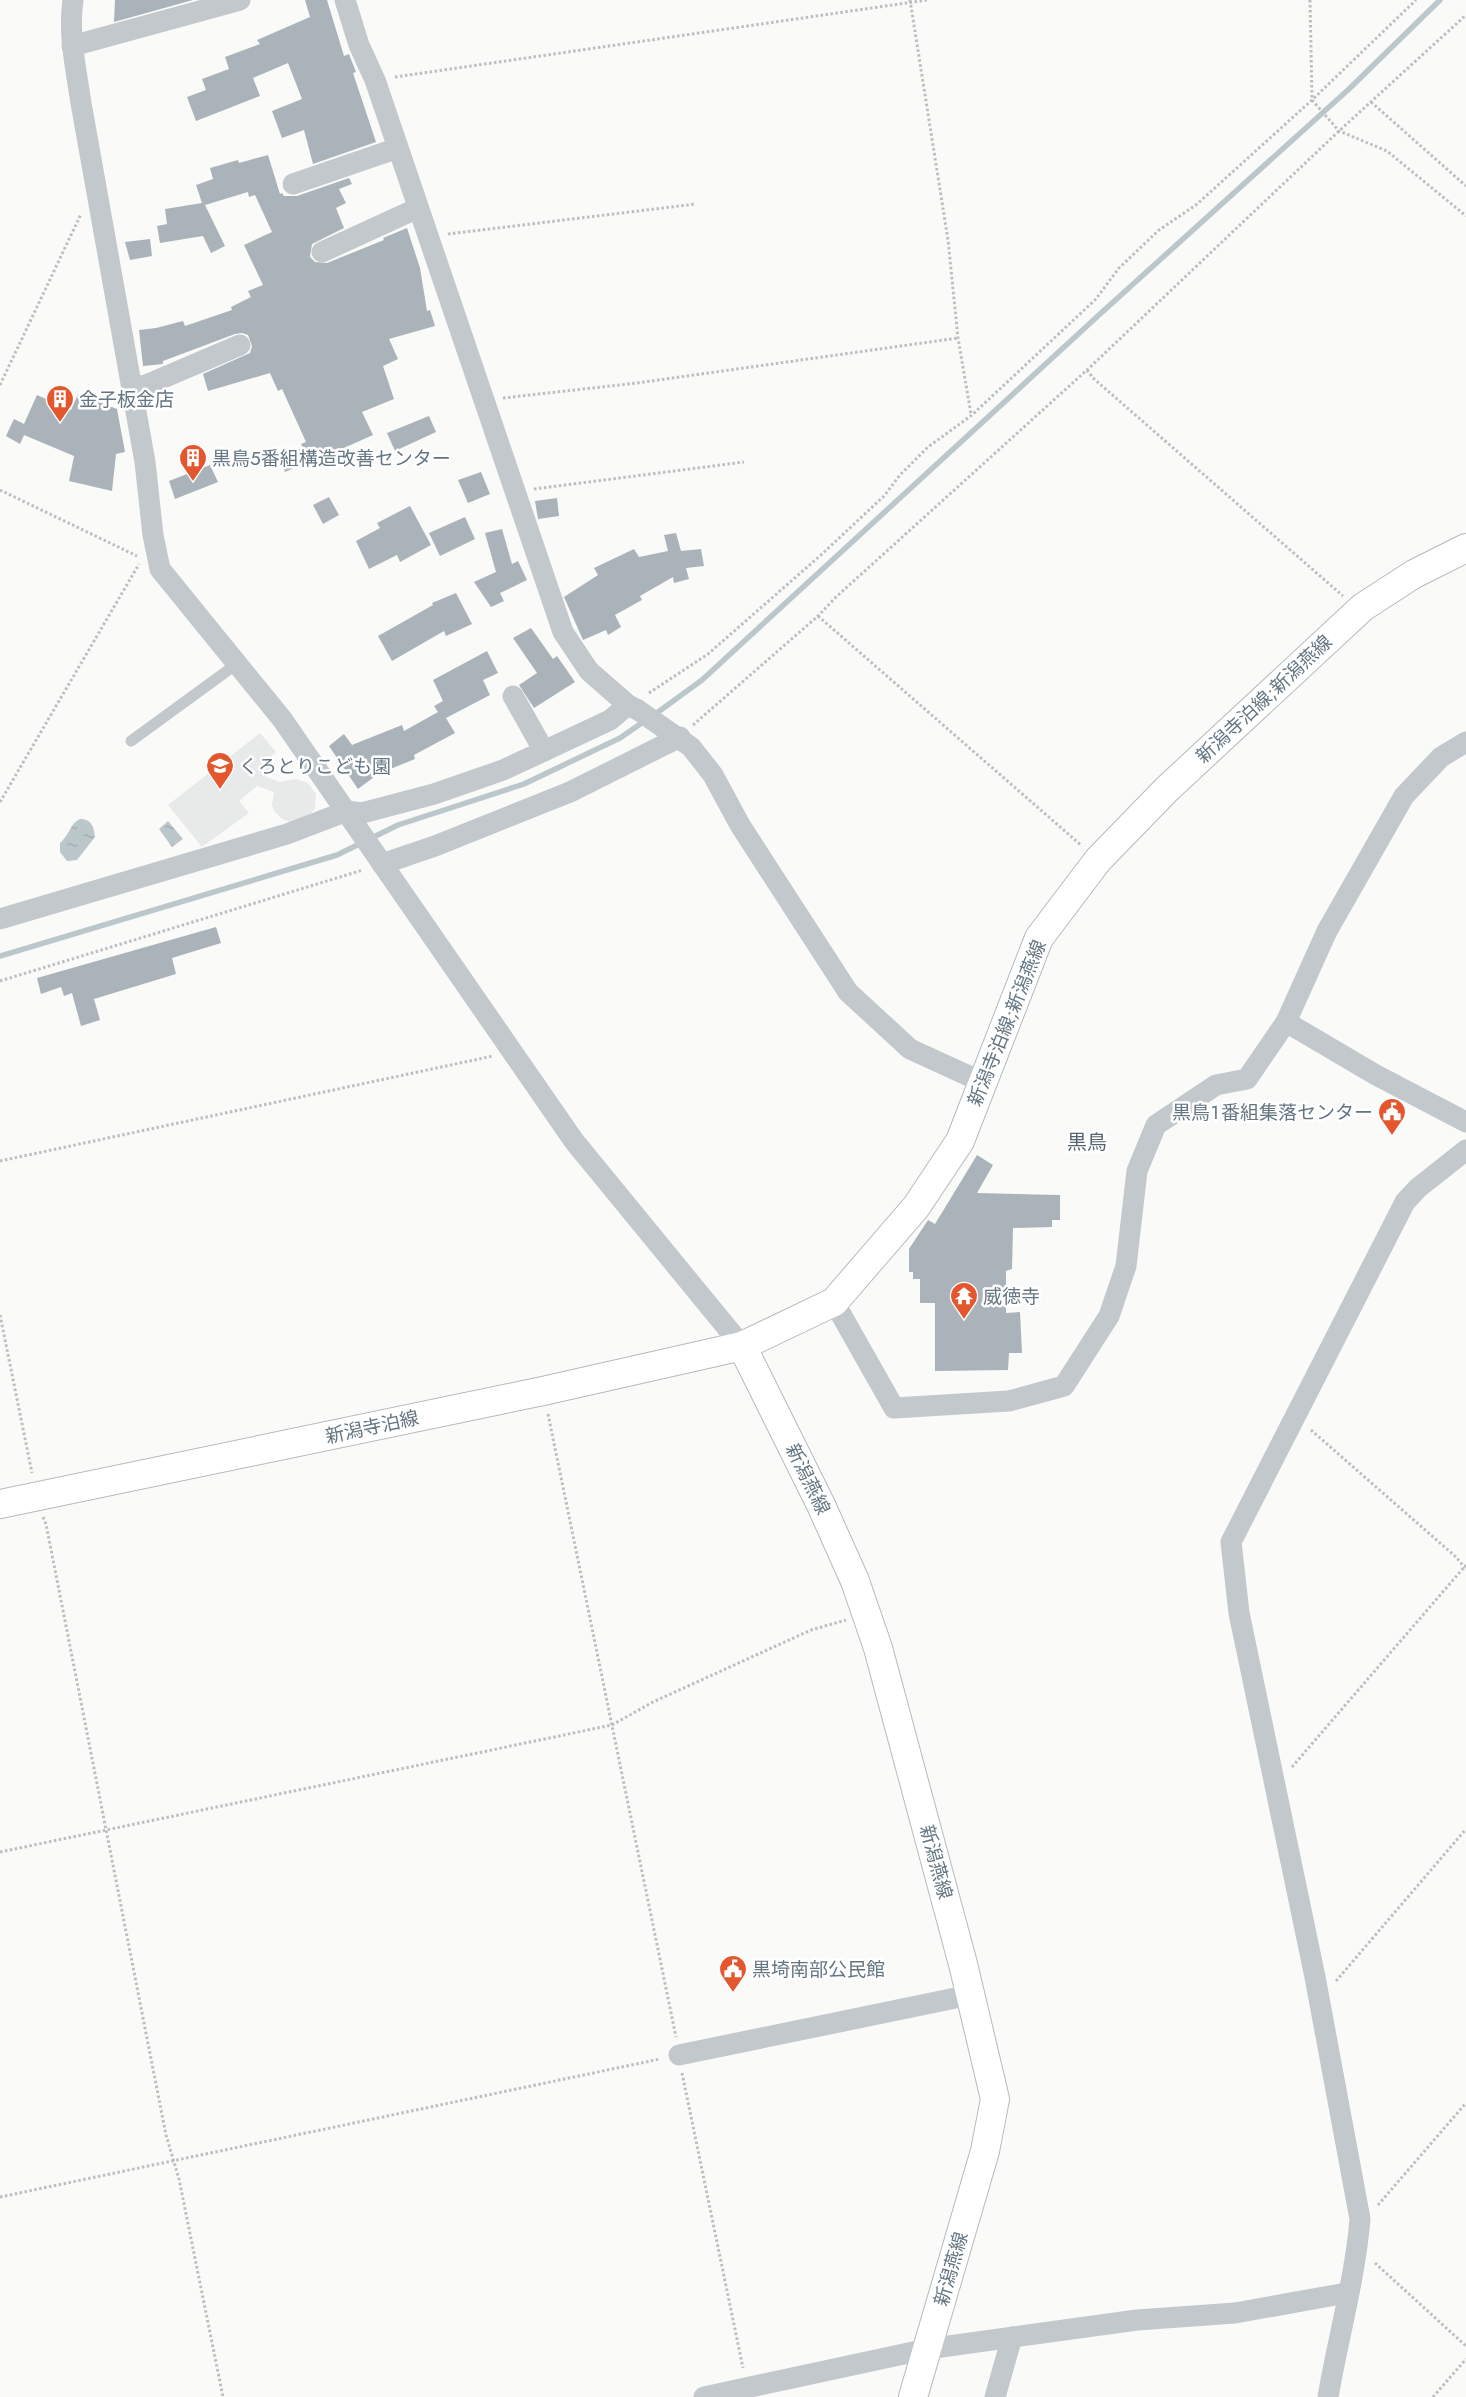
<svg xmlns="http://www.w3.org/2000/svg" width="1466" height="2397" font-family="Jost,'Noto Sans JP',sans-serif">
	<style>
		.built { fill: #e8e9e9 }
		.water { fill: url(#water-ripples) }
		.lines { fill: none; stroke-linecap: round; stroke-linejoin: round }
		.stream { stroke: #bbc7cb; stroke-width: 5.5 }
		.building { fill: #aab3b9 }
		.primary-casing { stroke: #b5babe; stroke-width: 30 }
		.path { stroke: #bbbfc2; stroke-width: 3; stroke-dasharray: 2.5 2.5; stroke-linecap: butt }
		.lane { stroke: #c3c8cc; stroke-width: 11 }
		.street { stroke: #c3c8cc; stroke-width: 21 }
		.primary { stroke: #fff; stroke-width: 28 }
		.labels { text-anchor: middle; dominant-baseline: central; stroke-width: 5; stroke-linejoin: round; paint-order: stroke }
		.poi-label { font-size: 19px; fill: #657683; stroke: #fff; text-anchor: start }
		.street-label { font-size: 19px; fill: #657683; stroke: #fff }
		.neighbourhood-label { font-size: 20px; fill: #57646e; stroke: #fff }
	</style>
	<defs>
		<pattern id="water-ripples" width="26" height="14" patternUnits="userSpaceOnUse" patternTransform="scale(1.25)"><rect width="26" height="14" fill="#bbc7cb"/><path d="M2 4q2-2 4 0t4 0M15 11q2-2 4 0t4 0" fill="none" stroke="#9ca6aa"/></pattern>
	</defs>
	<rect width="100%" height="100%" fill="#fafaf8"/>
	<polygon class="built" points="260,733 276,752 267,760 276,769 266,777 280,782 296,779 308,783 316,794 315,808 310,815 294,822 289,822 281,818 274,811 272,804 274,792 257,786 239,801 249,813 202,847 168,805"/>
	<g class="water">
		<path d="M 80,819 C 92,819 94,828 95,837 L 77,860 L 67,861 L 60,852 L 60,843 C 69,836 70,823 80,819 Z"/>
		<polygon points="168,821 183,839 172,847 159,829"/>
	</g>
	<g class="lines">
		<g class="stream">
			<polyline points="654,715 702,680 1100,314 1349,89 1440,0"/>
			<polyline points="0,956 337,855 398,825 524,784 620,738 646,720"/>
		</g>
	</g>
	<g class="building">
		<polygon points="115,0 193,0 114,22"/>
		<polygon points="305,0 327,0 344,56 349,54 356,72 353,73 376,142 313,164 304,130 282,138 272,111 302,99 288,63 253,78 260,96 196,121 187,97 206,90 202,79 229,69 225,57 260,44 257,40 310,17"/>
		<polygon points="268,155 280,194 282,193 284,196 297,196 349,178 352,184 339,189 346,203 336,208 344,228 312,244 310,257 315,262 327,263 384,240 383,238 407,228 420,268 427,311 430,310 435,326 389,339 398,359 383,366 394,399 362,412 373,435 310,463 309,461 285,472 278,457 303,448 301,444 306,442 282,389 278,391 270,373 208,391 203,374 250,353 252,346 248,335 242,333 235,334 163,361 163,364 143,366 139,330 156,328 183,321 185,326 232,310 231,307 251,297 248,291 263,285 244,245 272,232 255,195 249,197 248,192 205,205 225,246 211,253 203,236 160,243 157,226 167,224 165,209 202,203 196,185 213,179 210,168 238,160 239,163"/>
		<polygon points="150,239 152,256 130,260 125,242"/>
		<polygon points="78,394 117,409 125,452 116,454 112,491 69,481 74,456 24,435 20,444 6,436 14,419 24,424 37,395 71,410"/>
		<polygon points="429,416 436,432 395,451 387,433"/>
		<polygon points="210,465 218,482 175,499 169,481"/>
		<polygon points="481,472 490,494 468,503 458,480"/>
		<polygon points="329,497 339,515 323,524 313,505"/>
		<polygon points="557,498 559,516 538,519 535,501"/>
		<polygon points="410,506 431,545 400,562 397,555 369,569 356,541 380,528 377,523"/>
		<polygon points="465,517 475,539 440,556 429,533"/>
		<polygon points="502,529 512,564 518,561 527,580 500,593 504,601 491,607 474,582 496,572 485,533"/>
		<polygon points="676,533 681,551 701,549 704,566 686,568 689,579 674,583 673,577 640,596 642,600 615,615 621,627 608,635 606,630 583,640 564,597 598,575 594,568 634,549 639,557 668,551 664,535"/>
		<polygon points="456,593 472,624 446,636 444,631 392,661 378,636 433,605 432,603"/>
		<polygon points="531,628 553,659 557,656 575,682 534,708 519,685 537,673 513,638"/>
		<polygon points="487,651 498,673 483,680 490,695 446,718 455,733 414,755 415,759 378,774 358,789 329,746 344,734 352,745 402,725 404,731 438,712 434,706 443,701 433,680"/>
		<polygon points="216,927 221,943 172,958 176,974 94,999 100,1020 81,1026 72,993 64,996 61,987 41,994 37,978"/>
		<polygon points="977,1155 993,1165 977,1193 1060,1195 1060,1220 1052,1220 1052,1227 1013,1228 1012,1269 1006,1271 1006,1313 1020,1312 1022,1353 1009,1353 1008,1370 935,1371 935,1303 920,1303 920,1279 913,1279 913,1272 909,1272 909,1249 928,1220 935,1224"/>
	</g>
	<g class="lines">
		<defs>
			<g id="primary">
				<polyline points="742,1346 821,1505 855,1581 878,1648 963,1964 995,2099 985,2151 913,2397"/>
				<polyline points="0,1504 543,1391 742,1346 834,1302 916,1207 960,1141 1039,938 1098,860 1167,789 1363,607 1414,574 1466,548"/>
			</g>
		</defs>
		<use href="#primary" class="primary-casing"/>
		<g class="path">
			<polyline points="910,0 948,240 958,338 971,414"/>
			<polyline points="1310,0 1312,100 1339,131 1387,151 1466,216"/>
			<polyline points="395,77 927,0"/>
			<polyline points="1371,102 1466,186"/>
			<polyline points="448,234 696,204"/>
			<polyline points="1087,370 1093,378 1343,596"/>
			<polyline points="0,385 81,214"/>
			<polyline points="503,398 637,383 958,338"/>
			<polyline points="534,489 744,462"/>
			<polyline points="0,490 137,556"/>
			<polyline points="818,616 1082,846"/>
			<polyline points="649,693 708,654 821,555 884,496 900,475 928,447 972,415 1096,299 1119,268 1159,230 1196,205 1312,100 1416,0"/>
			<polyline points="693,725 818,616 836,597 1087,370 1339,131 1466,15"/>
			<polyline points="0,802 139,564"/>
			<polyline points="0,981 363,870"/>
			<polyline points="0,1161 493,1056"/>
			<polyline points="0,1315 32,1473"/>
			<polyline points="548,1414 676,2037"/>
			<polyline points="1311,1430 1456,1557 1465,1568"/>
			<polyline points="43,1517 46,1524 166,2135 179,2179 223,2397"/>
			<polyline points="1292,1767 1466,1565"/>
			<polyline points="0,1852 612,1725 653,1702 811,1630 846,1620"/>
			<polyline points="1336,1981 1466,1829"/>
			<polyline points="682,2073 743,2368"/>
			<polyline points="0,2197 660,2059"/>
			<polyline points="1378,2205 1466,2103"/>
			<polyline points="1375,2263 1466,2346"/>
			<polyline points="1433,2397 1466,2359"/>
		</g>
		<polyline class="lane" points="131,741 238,663"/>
		<g class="street">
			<path d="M 73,0 C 68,34 76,69 81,103 L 145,462 L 153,535 L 160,569 L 282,719 L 574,1141 L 742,1346"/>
			<polyline points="345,0 359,45 375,80 563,632 589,671 628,705 638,710 691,747 713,775 740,825 848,992 910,1049 982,1082"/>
			<polyline points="72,46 240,0"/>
			<polyline points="293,184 398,148"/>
			<polyline points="322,252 418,208"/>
			<polyline points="132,385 144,386 240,345"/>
			<polyline points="513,696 544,751 610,720 628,705"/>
			<polyline points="382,864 435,846 570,792 680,737"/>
			<polyline points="0,919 287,834 347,811 362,813 434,794 503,770 544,751"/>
			<polyline points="1286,1022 1376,1075 1466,1122"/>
			<polyline points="834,1302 894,1408 1009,1401 1064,1386 1109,1316 1126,1266 1137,1171 1156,1125 1216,1085 1247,1079 1286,1022 1327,931 1404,796 1441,757 1466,742"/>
			<polyline points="679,2055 970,1995"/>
			<polyline points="704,2397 927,2349 1137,2320 1235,2313 1341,2294 1349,2291"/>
			<polyline points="995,2397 1012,2337"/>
			<path d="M 1328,2397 C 1338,2338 1355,2279 1360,2219 L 1315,1977 L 1239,1613 L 1231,1542 L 1405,1202 L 1418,1188 L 1466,1150"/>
		</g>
		<use href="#primary" class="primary"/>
	</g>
	<defs>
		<symbol id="building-pin" viewBox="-11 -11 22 30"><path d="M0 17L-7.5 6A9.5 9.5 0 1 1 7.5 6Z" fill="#e4572e" stroke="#fff"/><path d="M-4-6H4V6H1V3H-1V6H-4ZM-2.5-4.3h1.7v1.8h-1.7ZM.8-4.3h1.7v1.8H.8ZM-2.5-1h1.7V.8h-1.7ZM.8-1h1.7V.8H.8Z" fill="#fff"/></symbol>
		<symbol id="school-pin" viewBox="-11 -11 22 30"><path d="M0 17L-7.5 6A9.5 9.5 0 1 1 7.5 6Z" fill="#e4572e" stroke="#fff"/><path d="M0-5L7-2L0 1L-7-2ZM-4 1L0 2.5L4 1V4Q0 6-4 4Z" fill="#fff"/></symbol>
		<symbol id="civic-pin" viewBox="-11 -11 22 30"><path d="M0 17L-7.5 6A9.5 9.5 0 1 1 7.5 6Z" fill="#e4572e" stroke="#fff"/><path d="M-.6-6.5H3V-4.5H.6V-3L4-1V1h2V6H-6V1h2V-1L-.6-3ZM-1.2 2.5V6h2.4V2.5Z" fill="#fff"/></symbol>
		<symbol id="temple-pin" viewBox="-11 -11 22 30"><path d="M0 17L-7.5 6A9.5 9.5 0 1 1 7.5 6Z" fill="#e4572e" stroke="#fff"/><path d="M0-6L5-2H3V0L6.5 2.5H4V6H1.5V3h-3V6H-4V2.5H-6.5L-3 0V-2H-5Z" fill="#fff"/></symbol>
	</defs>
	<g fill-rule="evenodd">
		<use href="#building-pin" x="44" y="383" width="32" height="43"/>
		<use href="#building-pin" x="177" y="442" width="32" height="43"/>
		<use href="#school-pin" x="204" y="750" width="32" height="43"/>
		<use href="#civic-pin" x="1376" y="1096" width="32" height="43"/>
		<use href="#temple-pin" x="948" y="1280" width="32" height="43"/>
		<use href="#civic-pin" x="717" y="1953" width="32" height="43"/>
	</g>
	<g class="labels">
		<g class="poi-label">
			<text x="79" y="399">金子板金店</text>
			<text x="212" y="458">黒鳥5番組構造改善センター</text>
			<text x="239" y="766">くろとりこども園</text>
			<text x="1373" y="1112" text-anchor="end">黒鳥１番組集落センター</text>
			<text x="983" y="1296">威徳寺</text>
			<text x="752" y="1969">黒埼南部公民館</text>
		</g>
		<g class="street-label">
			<text transform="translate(1264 699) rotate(-43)">新潟寺泊線;新潟燕線</text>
			<text transform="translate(1007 1023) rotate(-68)">新潟寺泊線;新潟燕線</text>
			<text transform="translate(372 1427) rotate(-12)">新潟寺泊線</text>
			<text transform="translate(808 1479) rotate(64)">新潟燕線</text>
			<text transform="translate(936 1862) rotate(75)">新潟燕線</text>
			<text transform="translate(951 2269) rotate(-74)">新潟燕線</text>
		</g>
		<g class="neighbourhood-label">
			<text x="1087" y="1142">黒鳥</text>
		</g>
	</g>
</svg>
